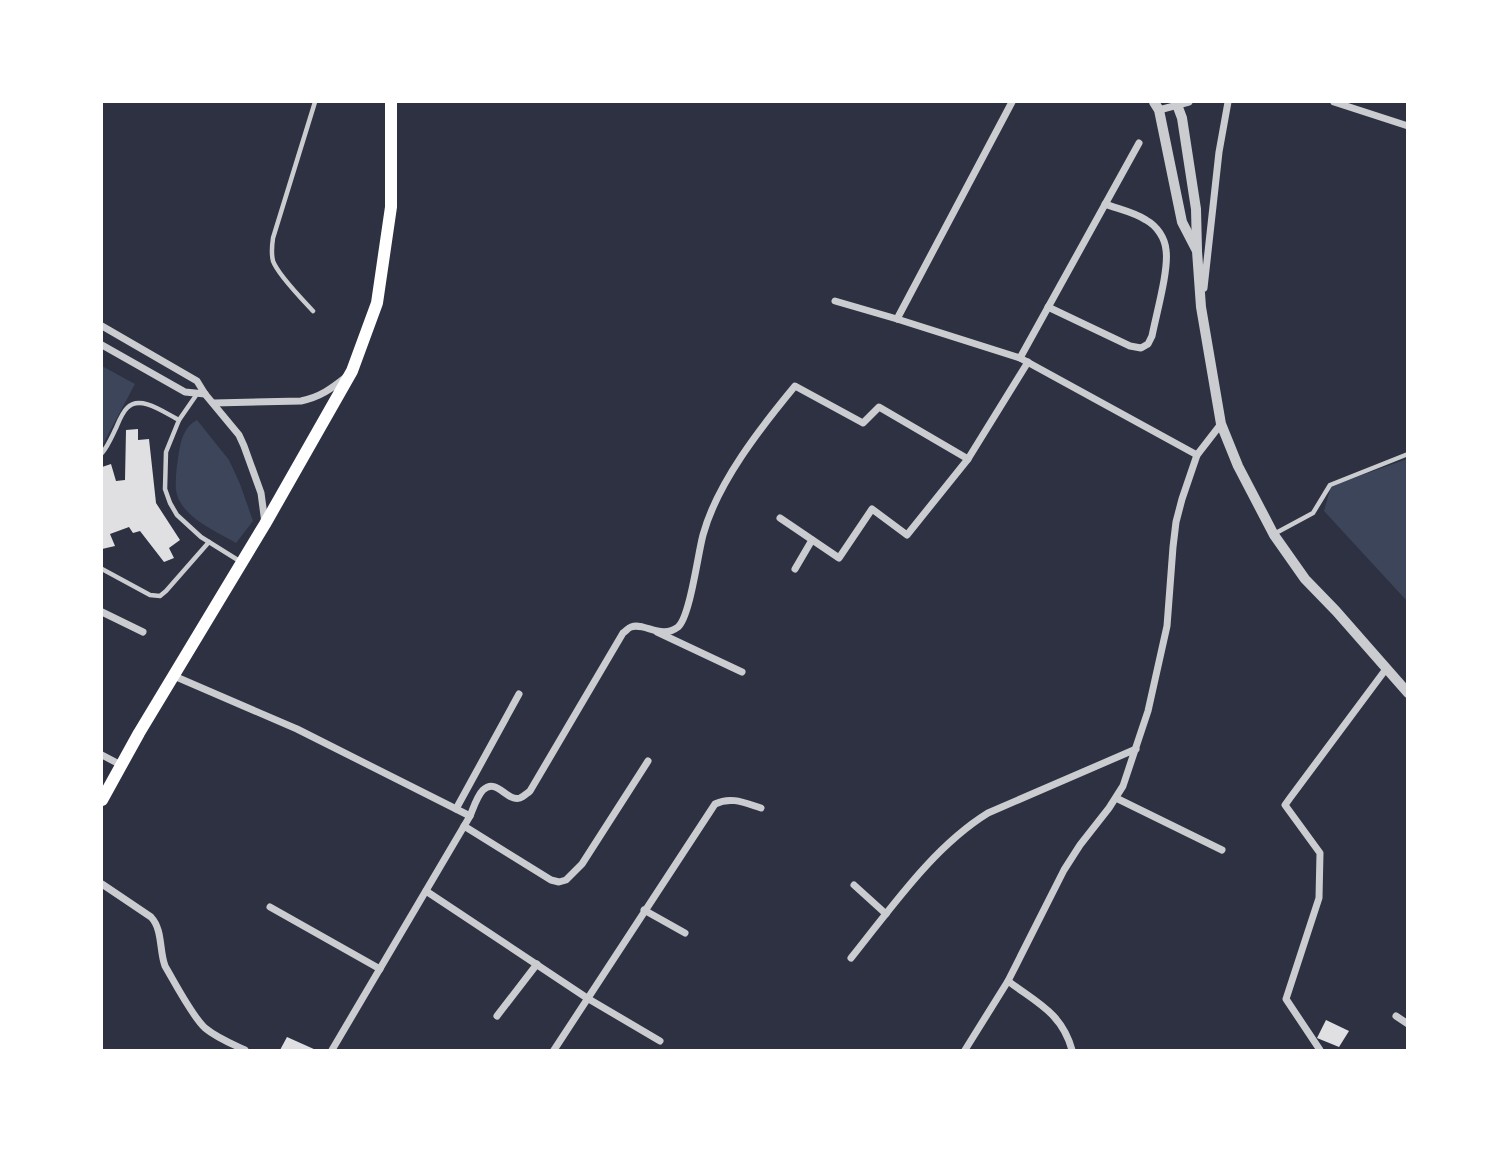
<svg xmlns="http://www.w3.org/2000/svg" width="1509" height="1152" font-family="'Open Sans',sans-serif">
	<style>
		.green { fill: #3c4559 }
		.building { fill: #e0e0e3 }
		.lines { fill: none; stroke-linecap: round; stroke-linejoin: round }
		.service { stroke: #caccd0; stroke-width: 4.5 }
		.minor { stroke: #caccd0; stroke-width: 7 }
		.tertiary { stroke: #caccd0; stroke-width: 10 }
		.primary { stroke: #fff; stroke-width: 12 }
	</style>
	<rect width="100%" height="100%" fill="#2d3142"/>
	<g class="green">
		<polygon points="102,366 135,384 102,446"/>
		<path d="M 197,420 L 229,460 L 240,484 L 253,521 L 236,543 C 216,531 180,517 176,490 C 175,478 177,464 179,452 C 181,439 185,426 197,420 Z"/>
		<polygon points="1407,459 1407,601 1324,511 1331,486"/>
	</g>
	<g class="building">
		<polygon points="138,429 138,440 149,439 156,503 180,540 169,548 174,558 164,562 140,531 133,533 129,527 110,534 115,546 102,549 102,467 111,464 116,481 125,480 126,430"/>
		<polygon points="1326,1020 1349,1031 1339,1047 1317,1038"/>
		<polygon points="287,1037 316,1050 280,1050"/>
	</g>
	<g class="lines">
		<g class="service">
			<path d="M 313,311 C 302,299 278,275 273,261 C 271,253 272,245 273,238 L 315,102"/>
			<polyline points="179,420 197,394"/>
			<path d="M 102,453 C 108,446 112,436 116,428 C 119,421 122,413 127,408 C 140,394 165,413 179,420 L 166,452 L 165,489 L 170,503 L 177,515 L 201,537 L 241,562"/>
			<polyline points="1274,534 1313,513 1330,485 1408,454"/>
			<polyline points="102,569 150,595 160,596 166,591 209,542"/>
		</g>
		<g class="minor">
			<polyline points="1334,102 1408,126"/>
			<polyline points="1159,110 1189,102"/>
			<polyline points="1204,288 1219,152 1228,102"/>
			<polyline points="835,301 897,319 1020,358 1197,455"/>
			<path d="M 1048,307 L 1130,346 L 1141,348 L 1148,344 L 1152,336 C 1156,315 1169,270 1166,250 C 1165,238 1157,226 1146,220 C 1134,212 1118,209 1105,204"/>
			<polyline points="897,319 1012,102"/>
			<polyline points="102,326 197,381 205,394 239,435 244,446 261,493 265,523"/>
			<polyline points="102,345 185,392 205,394"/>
			<polyline points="1020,358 1139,143"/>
			<path d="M 214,403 L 301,401 C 320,397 331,389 346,377"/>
			<polyline points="780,518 839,558 872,509 907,535 968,459 1028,362"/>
			<polyline points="795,569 812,540"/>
			<polyline points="102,612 143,632"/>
			<polyline points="657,632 742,672"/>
			<polyline points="174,676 297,729 470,816"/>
			<polyline points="102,755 121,765"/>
			<polyline points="1116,798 1222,850"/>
			<polyline points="456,809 519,694"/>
			<polyline points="464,826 551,880 559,882 566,880 582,864 648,761"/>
			<path d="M 102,884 L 151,917 C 163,930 159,950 165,966 C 175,983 192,1016 205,1028 C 217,1038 232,1044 245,1050"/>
			<polyline points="854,885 886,914"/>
			<polyline points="426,891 587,998 660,1041"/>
			<polyline points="270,907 380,969"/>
			<polyline points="644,910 685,933"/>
			<path d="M 851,958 C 892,907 933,847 988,813 L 1136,749"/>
			<path d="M 1008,981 C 1037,1003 1062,1013 1072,1050"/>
			<polyline points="497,1016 537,964"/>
			<polyline points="1396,1016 1408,1024"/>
			<path d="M 332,1050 L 470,816 C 473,809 477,796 483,790 C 497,777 506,802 520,798 C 521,798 529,792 530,791 L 623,633 C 626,631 628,628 631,627 C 645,622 661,640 678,627 C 690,617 698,553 703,535 C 717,483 761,427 795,386 L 863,423 L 879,407 L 968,459"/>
			<path d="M 554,1050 L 715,804 C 731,796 745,803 761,808"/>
			<polyline points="965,1050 1008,981 1064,870 1080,845 1109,808 1123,786 1148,711 1167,626 1173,547 1176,522 1182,499 1197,455 1221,424"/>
			<polyline points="1320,1050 1286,999 1319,898 1320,853 1285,805 1290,798 1386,669"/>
		</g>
		<g class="tertiary">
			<polyline points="1154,102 1159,110 1182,222 1197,251 1201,307 1221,424 1238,466 1274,535 1305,579 1336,611 1408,693"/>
			<polyline points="1176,102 1182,118 1196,209 1197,250"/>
		</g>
		<polyline class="primary" points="102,800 139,733 265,524 352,371 377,303 391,207 391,102"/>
	</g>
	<rect width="1509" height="1152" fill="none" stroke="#ffffff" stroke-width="206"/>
</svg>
